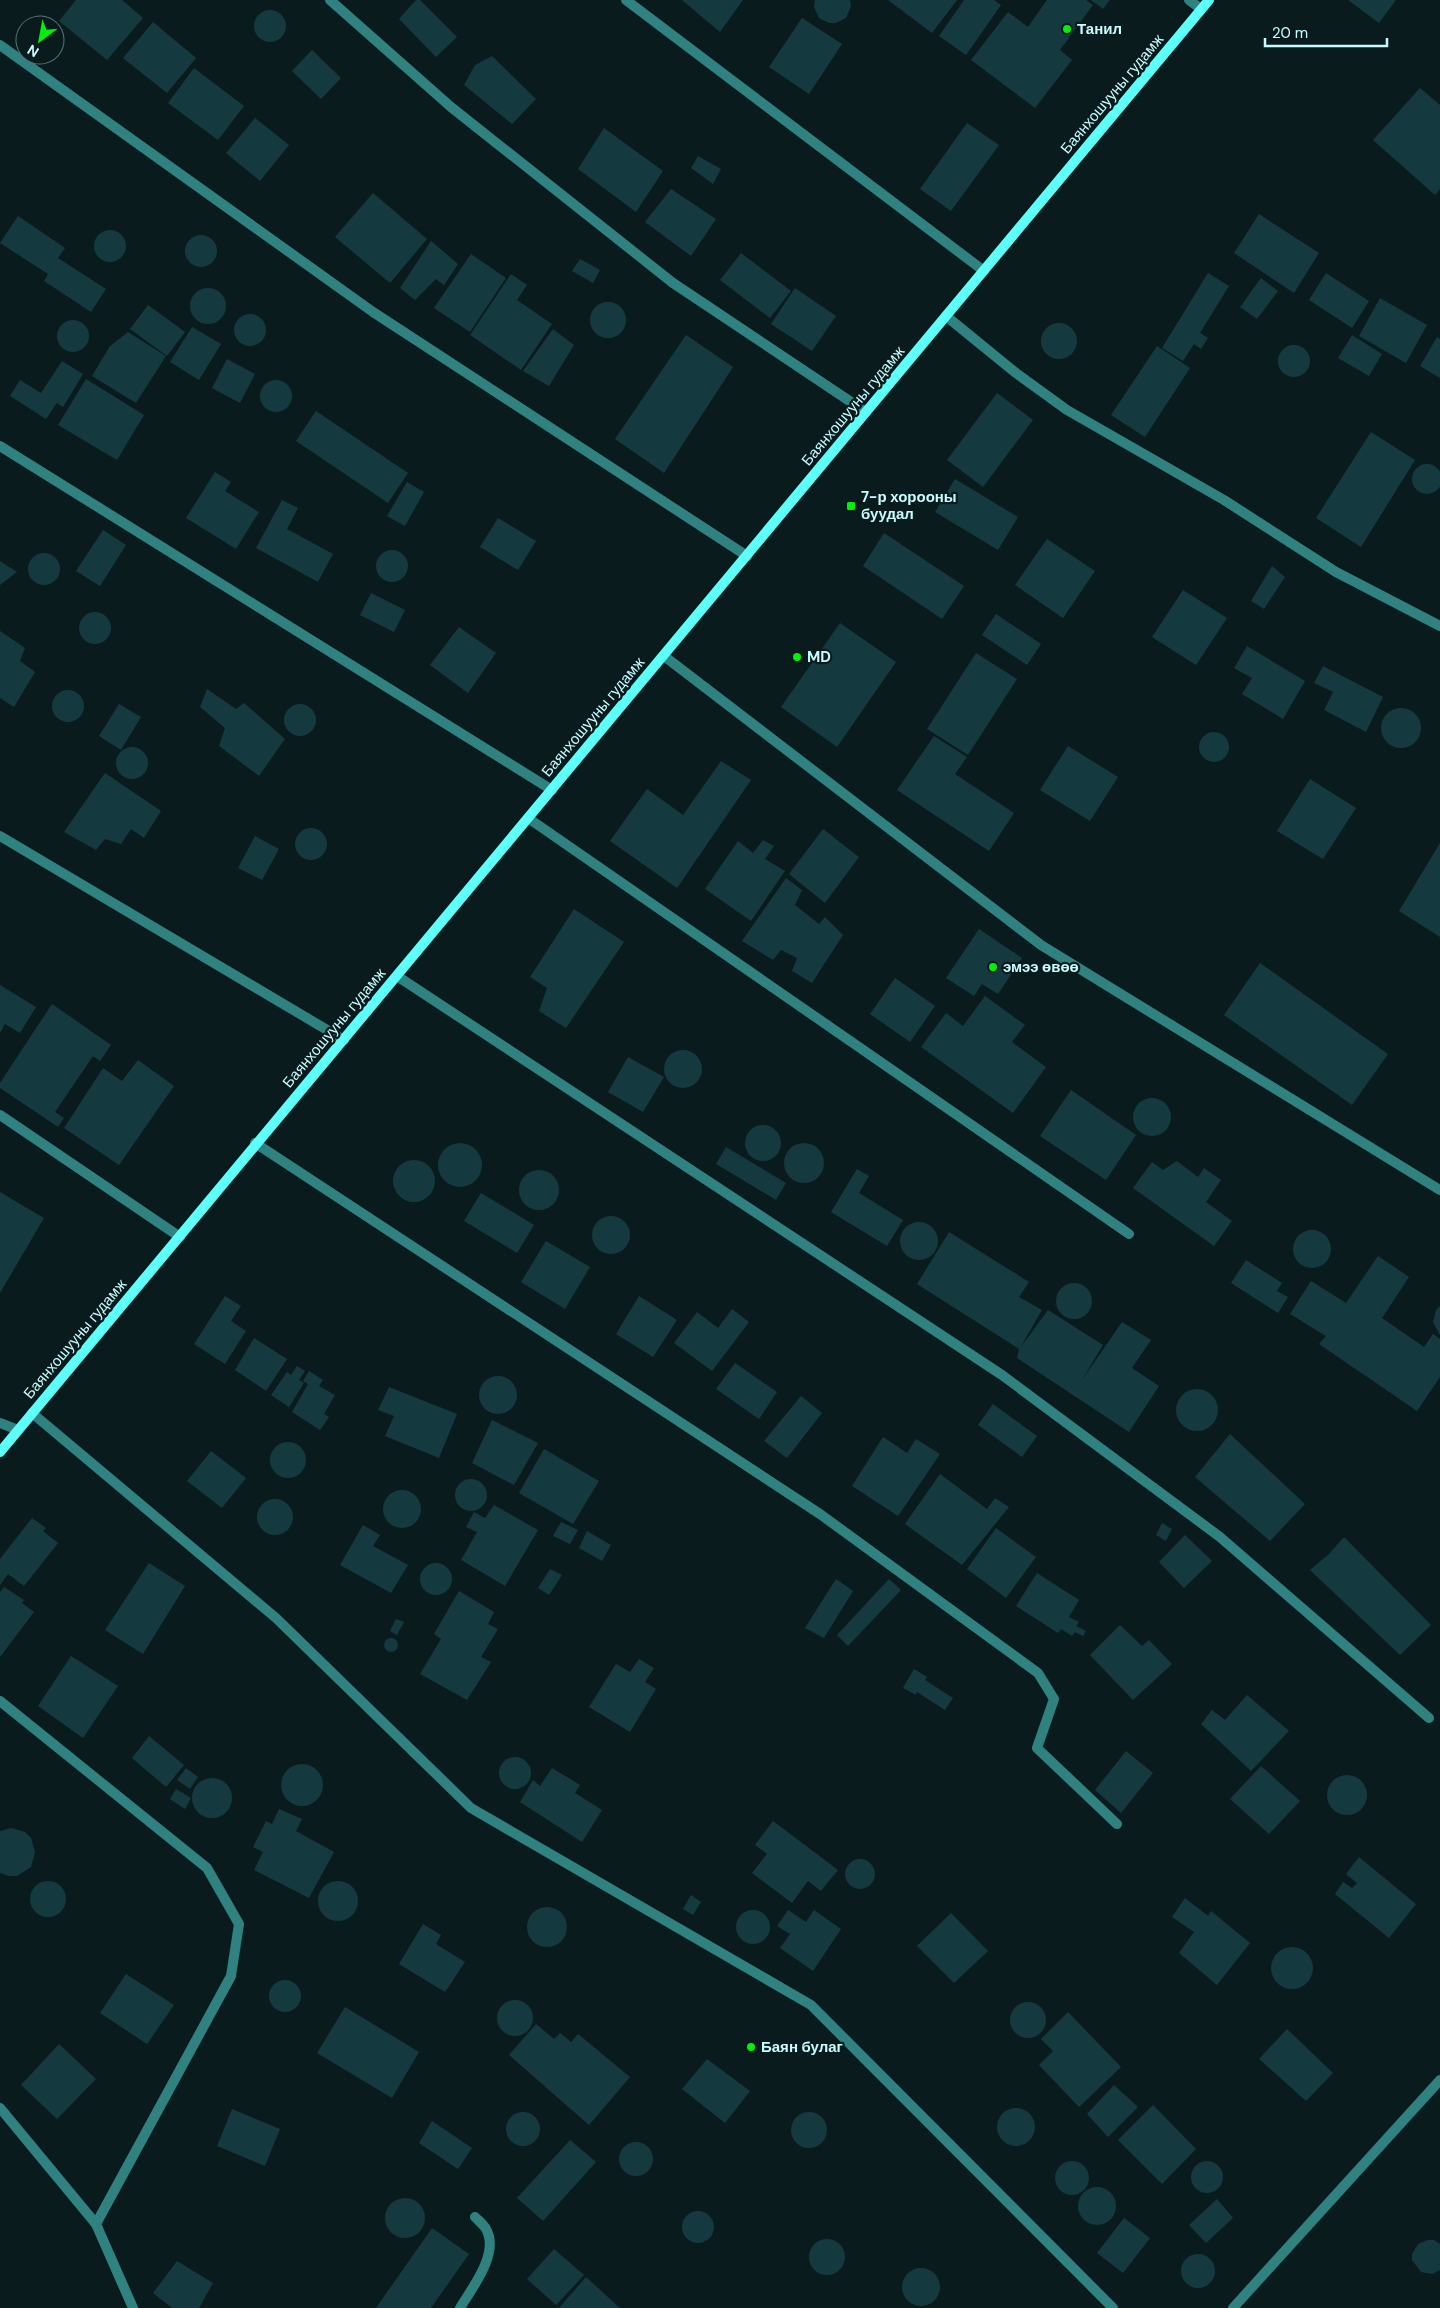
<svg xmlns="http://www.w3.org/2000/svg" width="1440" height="2308" font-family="'DM Sans',sans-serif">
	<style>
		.building { fill: #143a40 }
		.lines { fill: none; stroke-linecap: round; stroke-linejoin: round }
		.street { stroke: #308280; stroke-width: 10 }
		.secondary { stroke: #5dfff9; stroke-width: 10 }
		.poi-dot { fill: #00f109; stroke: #0a1b1e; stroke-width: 2 }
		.labels { text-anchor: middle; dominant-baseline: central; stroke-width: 4.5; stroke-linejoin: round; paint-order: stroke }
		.poi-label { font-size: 15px; font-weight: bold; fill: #c6fcff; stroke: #0a1b1e; text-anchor: start }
		.street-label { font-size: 15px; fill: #c6fcff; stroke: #0a1b1e }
	</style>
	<rect width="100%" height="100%" fill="#0a1b1e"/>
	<g class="building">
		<polygon points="76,0 122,0 143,18 107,60 59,21"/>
		<polygon points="416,0 420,0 457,37 436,57 399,19"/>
		<polygon points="682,0 743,0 720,32"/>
		<polygon points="815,0 850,0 851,6 846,18 836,23 829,23 819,18 814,7"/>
		<polygon points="888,0 957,0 932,33"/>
		<polygon points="964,0 994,0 1001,5 966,55 939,36"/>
		<polygon points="1047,0 1086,0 1093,5 1060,50 1072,60 1035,108 971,60 1008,12 1028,27"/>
		<polygon points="1091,0 1110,0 1103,9"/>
		<polygon points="1348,0 1396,0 1379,23"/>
		<circle cx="270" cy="26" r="16"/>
		<polygon points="802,18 842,44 809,94 769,67"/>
		<polygon points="153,22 196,58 167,93 123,58"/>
		<polygon points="312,50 341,78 321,99 292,71"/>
		<polygon points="492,56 536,99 512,124 464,85 475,65"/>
		<polygon points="194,68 244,106 218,140 168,103"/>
		<polygon points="1420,88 1440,105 1440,189 1435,195 1373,140"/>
		<polygon points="255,118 289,145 260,181 226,153"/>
		<polygon points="967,123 999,145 951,211 920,189"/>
		<polygon points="604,128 663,171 636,212 578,169"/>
		<polygon points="698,156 721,169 713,184 691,168"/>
		<polygon points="671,189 716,219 691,256 645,222"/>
		<polygon points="373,193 427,239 390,283 335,237"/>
		<polygon points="1259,214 1319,253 1294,293 1234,253"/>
		<polygon points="18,216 65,248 58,258 106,289 91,312 44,281 48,274 0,243"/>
		<circle cx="110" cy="246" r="16"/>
		<circle cx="201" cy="251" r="16"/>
		<polygon points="431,241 458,264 444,285 436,279 415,300 400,288"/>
		<polygon points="741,253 791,291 770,318 720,280"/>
		<polygon points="471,254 506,278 470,332 434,308"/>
		<polygon points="580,259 600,270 593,283 572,271"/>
		<polygon points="1208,273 1229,286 1200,333 1208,338 1201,349 1194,344 1183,361 1162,348"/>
		<polygon points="1326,273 1369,301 1352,328 1309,300"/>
		<polygon points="511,274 527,285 517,300 552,324 521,370 470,335"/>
		<polygon points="1261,278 1278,291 1257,319 1240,307"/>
		<circle cx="208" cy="306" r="18"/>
		<polygon points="795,288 836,316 812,351 771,324"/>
		<polygon points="1380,298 1427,325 1406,363 1359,336"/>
		<circle cx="608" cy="320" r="18"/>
		<polygon points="148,305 185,332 167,356 130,329"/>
		<circle cx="250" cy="330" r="16"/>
		<circle cx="73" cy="336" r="16"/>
		<circle cx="1059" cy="341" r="18"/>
		<polygon points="192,327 221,344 199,380 170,362"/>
		<polygon points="553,329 574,345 549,386 523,371"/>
		<polygon points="128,332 166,356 136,403 92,376 110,346"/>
		<polygon points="686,335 733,367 664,473 615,439"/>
		<polygon points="1352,335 1382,354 1369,376 1338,358"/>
		<polygon points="1437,337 1440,339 1440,378 1420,366"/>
		<circle cx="1294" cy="361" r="16"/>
		<polygon points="1157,346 1190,368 1145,437 1111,415"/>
		<polygon points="227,359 255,374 240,403 212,388"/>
		<polygon points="62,361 83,374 63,407 57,403 46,419 10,396 20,380 41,393"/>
		<polygon points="86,379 144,415 117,460 58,425"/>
		<circle cx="276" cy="396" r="16"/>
		<polygon points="997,393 1033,420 983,487 947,460"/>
		<polygon points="316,411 408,473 388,503 296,441"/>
		<polygon points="1371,432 1415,460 1361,547 1316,518"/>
		<circle cx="1427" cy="479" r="15"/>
		<polygon points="215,472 231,482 225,491 259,512 236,549 186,518"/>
		<polygon points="955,479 1018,517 998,550 935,512"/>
		<polygon points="407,482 424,492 405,526 387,516"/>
		<polygon points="282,500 298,508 287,529 333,554 318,582 256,548"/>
		<polygon points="498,518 536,541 518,570 480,547"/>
		<polygon points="103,530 126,545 100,586 76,571"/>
		<polygon points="884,533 964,586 942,619 863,566"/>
		<polygon points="1047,539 1095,571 1063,618 1015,585"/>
		<circle cx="392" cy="566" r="16"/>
		<circle cx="44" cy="569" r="16"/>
		<polygon points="0,561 17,572 0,585"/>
		<polygon points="1272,566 1285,577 1264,609 1251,601"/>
		<polygon points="1183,590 1227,618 1196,665 1152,637"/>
		<polygon points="371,593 405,610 394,632 360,615"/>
		<circle cx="95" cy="628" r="16"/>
		<polygon points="996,614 1041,644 1027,665 982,635"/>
		<polygon points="840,623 896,662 837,747 781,707"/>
		<polygon points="459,627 496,653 468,693 430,665"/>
		<polygon points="0,631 25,648 20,661 35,672 14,707 0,698"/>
		<polygon points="1247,646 1305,681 1283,719 1242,694 1252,678 1234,668"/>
		<polygon points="976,653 1017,679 968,755 927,729"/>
		<polygon points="1323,666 1383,697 1366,732 1324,710 1333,692 1314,683"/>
		<polygon points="207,689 236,709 244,703 285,739 259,776 219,746 225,728 200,707"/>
		<circle cx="68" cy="706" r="16"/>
		<polygon points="119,704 141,717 121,750 99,736"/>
		<circle cx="300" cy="720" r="16"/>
		<circle cx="1401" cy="728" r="20"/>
		<circle cx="1214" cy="747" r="15"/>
		<polygon points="934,736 967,757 955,774 1014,813 989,851 897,790"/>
		<polygon points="1068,746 1118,777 1090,821 1040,790"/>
		<circle cx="132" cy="763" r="16"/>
		<polygon points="721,761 751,780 677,888 610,841 647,789 683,815"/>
		<polygon points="105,773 161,811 144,838 131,829 121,844 105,839 96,850 64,832"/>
		<polygon points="1310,779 1356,808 1323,859 1277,831"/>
		<circle cx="311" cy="844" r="16"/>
		<polygon points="823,829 859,857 825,903 789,874"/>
		<polygon points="255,836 279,849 262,880 238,868"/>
		<polygon points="763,840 774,846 765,859 785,871 751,921 705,889 738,841 753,853"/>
		<polygon points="1440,843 1440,937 1399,911"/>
		<polygon points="786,878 802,890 795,905 819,924 825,917 843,935 812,983 792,971 797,958 781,950 773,960 742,941"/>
		<polygon points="574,909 624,942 566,1028 539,1011 547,988 530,977"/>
		<polygon points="979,929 1022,958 998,994 982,984 974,996 946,978"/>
		<polygon points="1260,963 1388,1054 1352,1105 1224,1015"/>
		<polygon points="895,978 935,1006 910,1042 870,1014"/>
		<polygon points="0,985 36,1007 20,1033 5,1024 0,1033"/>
		<polygon points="985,996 1025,1025 1012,1042 1046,1067 1013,1113 921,1047 946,1013 963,1026"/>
		<polygon points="52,1004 111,1045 100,1061 93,1056 55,1112 64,1118 58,1127 0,1088 0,1083"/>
		<circle cx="683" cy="1069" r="19"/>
		<polygon points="628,1057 664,1077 643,1112 608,1092"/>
		<polygon points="138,1060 174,1086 119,1165 64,1128 103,1068 122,1081"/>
		<polygon points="1071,1090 1136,1135 1106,1180 1040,1136"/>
		<circle cx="1152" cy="1117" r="19"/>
		<circle cx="763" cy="1143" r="18"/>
		<circle cx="460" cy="1165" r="22"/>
		<circle cx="804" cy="1163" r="20"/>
		<polygon points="726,1147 786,1183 776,1200 716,1164"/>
		<circle cx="414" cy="1181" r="21"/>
		<polygon points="1177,1161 1198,1177 1204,1168 1221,1180 1206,1202 1232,1221 1214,1246 1133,1188 1152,1162 1163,1170"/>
		<polygon points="857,1169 869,1176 859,1193 903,1220 887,1246 831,1212"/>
		<circle cx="539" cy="1190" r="20"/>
		<polygon points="0,1192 44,1218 0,1293"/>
		<polygon points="481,1193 534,1225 517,1253 464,1221"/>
		<circle cx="611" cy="1235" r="19"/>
		<circle cx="919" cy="1241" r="19"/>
		<circle cx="1312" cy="1249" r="19"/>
		<polygon points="949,1232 1029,1282 1019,1297 1042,1310 1020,1348 1048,1310 1103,1345 1082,1380 1122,1322 1151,1340 1132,1368 1159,1386 1129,1432 1017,1358 1019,1349 917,1284"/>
		<polygon points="546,1241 590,1267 565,1309 521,1282"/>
		<polygon points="1378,1256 1409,1277 1382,1318 1424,1347 1433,1334 1440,1339 1440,1377 1417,1411 1319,1344 1326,1336 1290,1314 1311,1281 1346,1303"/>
		<polygon points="1246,1260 1282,1283 1277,1291 1288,1297 1278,1313 1231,1283"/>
		<circle cx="1074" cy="1301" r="18"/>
		<polygon points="225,1296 241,1306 231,1321 246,1331 225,1364 194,1344"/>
		<polygon points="639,1296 677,1320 653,1357 616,1334"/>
		<polygon points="1440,1306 1440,1335 1433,1322 1436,1310"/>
		<polygon points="732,1309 749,1322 712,1371 674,1343 697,1312 718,1328"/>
		<polygon points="254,1338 287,1359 266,1391 235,1370"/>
		<polygon points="735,1363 777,1392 759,1419 716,1389"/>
		<polygon points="297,1366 305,1371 299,1380 304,1383 289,1407 271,1395 287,1372 291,1375"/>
		<polygon points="309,1371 323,1380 319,1386 335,1395 324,1414 329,1417 320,1430 292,1412 308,1384 303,1381"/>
		<circle cx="498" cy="1395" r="19"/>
		<polygon points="389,1387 457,1414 439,1458 385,1436 394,1416 378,1410"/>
		<circle cx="1197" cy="1410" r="21"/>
		<polygon points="801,1396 822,1413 787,1458 764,1441"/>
		<polygon points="993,1404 1037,1436 1022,1457 978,1425"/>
		<polygon points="492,1420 538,1443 514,1485 472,1463"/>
		<polygon points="1230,1434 1305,1504 1270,1541 1195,1477"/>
		<polygon points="883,1437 907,1453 916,1439 940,1454 898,1516 852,1486"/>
		<circle cx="288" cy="1460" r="18"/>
		<polygon points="544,1449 599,1481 573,1524 519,1493"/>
		<polygon points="211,1451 246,1478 222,1508 187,1481"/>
		<polygon points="940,1474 987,1509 995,1498 1009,1507 962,1565 905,1524"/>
		<circle cx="471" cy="1495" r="16"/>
		<circle cx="402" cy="1509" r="19"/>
		<circle cx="275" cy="1517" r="18"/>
		<polygon points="494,1505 538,1530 505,1586 461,1560 477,1532 466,1527 474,1512 485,1518"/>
		<polygon points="32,1518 46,1528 43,1531 58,1543 24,1586 8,1574 0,1585 0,1559"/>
		<polygon points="561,1522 578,1530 570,1544 553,1536"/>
		<polygon points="1162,1523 1172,1529 1166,1541 1156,1535"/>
		<polygon points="363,1525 380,1535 373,1546 408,1565 391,1593 340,1565"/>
		<polygon points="996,1528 1036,1557 1006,1598 967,1569"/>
		<polygon points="587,1531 611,1545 602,1561 579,1548"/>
		<polygon points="1185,1535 1212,1561 1184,1588 1159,1562"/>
		<polygon points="1344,1537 1431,1625 1400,1655 1310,1570 1329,1554"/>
		<polygon points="149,1563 185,1586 143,1654 105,1630"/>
		<circle cx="436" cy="1579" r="16"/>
		<polygon points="550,1569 562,1575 549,1595 538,1588"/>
		<polygon points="1037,1573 1079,1600 1069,1617 1079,1622 1076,1626 1086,1631 1083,1636 1075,1632 1072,1636 1061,1629 1058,1633 1016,1606"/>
		<polygon points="836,1579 853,1591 824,1638 805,1628"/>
		<polygon points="889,1579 901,1590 848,1646 837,1635"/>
		<polygon points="4,1587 24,1600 22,1603 34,1612 0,1657 0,1592"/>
		<polygon points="459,1591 494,1612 488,1624 498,1629 481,1657 491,1662 467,1700 420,1674 441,1639 434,1634"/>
		<polygon points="396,1619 404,1622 397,1635 390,1631"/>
		<polygon points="1120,1625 1142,1646 1149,1640 1172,1664 1133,1700 1090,1655"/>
		<circle cx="391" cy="1645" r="7"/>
		<polygon points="71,1656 118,1686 83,1738 38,1706"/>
		<polygon points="639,1659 654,1668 645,1682 656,1689 630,1732 589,1707 616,1664 630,1672"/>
		<polygon points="914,1669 927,1677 925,1680 953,1698 945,1710 917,1692 916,1695 903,1688"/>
		<polygon points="1247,1695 1289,1731 1251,1771 1201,1724 1212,1710 1225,1720"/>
		<polygon points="149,1736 184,1765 166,1787 132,1758"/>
		<polygon points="1126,1751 1153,1773 1121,1813 1095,1790"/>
		<circle cx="515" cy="1773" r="16"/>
		<circle cx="302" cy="1785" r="21"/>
		<polygon points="1261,1766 1300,1801 1269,1834 1230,1799"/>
		<polygon points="186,1768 198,1777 190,1789 177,1780"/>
		<polygon points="552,1768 580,1785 575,1793 602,1810 582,1842 520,1802 533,1780 540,1786"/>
		<circle cx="1347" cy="1795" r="20"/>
		<circle cx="212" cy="1798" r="20"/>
		<polygon points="176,1789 191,1798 185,1809 170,1799"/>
		<polygon points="279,1809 302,1819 296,1831 334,1852 309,1898 254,1870 263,1852 253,1847 266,1821 272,1824"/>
		<polygon points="773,1821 838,1870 821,1891 808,1881 792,1903 752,1873 767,1854 755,1845"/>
		<polygon points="11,1828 25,1832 31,1838 35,1852 31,1867 17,1876 9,1876 0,1873 0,1831"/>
		<polygon points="1359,1857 1416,1904 1389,1938 1335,1894 1343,1882 1352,1888 1357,1883 1346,1874"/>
		<circle cx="860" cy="1874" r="15"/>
		<circle cx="48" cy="1899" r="18"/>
		<circle cx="338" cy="1901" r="20"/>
		<polygon points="691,1895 701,1902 693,1915 683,1909"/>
		<polygon points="1185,1898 1208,1916 1211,1911 1250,1943 1217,1985 1179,1953 1194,1932 1172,1917"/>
		<circle cx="547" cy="1927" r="20"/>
		<polygon points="788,1910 806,1922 814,1910 841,1929 813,1971 780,1948 790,1934 777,1926"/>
		<circle cx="753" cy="1927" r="17"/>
		<polygon points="951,1913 988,1951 954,1983 917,1946"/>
		<polygon points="423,1924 441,1935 436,1944 465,1962 445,1992 399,1964"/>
		<circle cx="1292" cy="1968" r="21"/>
		<polygon points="126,1974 174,2005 147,2044 100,2013"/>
		<circle cx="285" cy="1996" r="16"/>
		<circle cx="515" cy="2018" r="18"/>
		<circle cx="1028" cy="2020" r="18"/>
		<polygon points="345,2007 419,2052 392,2098 317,2053"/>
		<polygon points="1068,2012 1121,2067 1079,2107 1039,2065 1053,2051 1041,2039"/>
		<polygon points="536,2024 554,2039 560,2033 571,2042 578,2034 630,2077 589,2125 509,2055"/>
		<polygon points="1287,2029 1333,2073 1306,2101 1259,2059"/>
		<polygon points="59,2044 96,2079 57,2119 21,2085"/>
		<polygon points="707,2059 750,2091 725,2123 682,2089"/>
		<polygon points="1114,2085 1138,2107 1108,2137 1087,2114"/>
		<polygon points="1153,2105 1196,2149 1162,2184 1118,2140"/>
		<circle cx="1016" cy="2127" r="19"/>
		<polygon points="232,2109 280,2129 265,2166 217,2146"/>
		<circle cx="523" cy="2129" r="17"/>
		<circle cx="809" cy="2130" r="18"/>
		<polygon points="432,2121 472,2148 458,2169 419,2143"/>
		<polygon points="570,2140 596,2162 543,2221 517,2198"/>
		<circle cx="636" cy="2159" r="17"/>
		<circle cx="1072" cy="2178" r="17"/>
		<circle cx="1207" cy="2177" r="16"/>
		<circle cx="1097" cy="2206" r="19"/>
		<circle cx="405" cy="2218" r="20"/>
		<polygon points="1217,2199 1233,2218 1206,2243 1189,2225"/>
		<circle cx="698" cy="2227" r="16"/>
		<polygon points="1124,2218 1150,2238 1123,2273 1097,2253"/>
		<polygon points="432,2228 469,2254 431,2308 376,2308"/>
		<circle cx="827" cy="2257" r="18"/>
		<polygon points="1428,2240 1434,2240 1440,2244 1440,2270 1432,2274 1421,2272 1412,2260 1412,2254 1418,2244"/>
		<polygon points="554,2249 584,2275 556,2305 527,2279"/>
		<circle cx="1198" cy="2271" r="17"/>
		<polygon points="177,2261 213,2283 199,2308 172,2308 153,2293"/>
		<circle cx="921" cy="2287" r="19"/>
		<polygon points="586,2277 620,2308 559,2308"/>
	</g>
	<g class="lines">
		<g class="street">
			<polyline points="330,0 451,107 673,283 866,412"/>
			<polyline points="626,0 984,271"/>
			<polyline points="1189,0 1201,9"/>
			<polyline points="0,45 373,312 747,556"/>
			<polyline points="946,316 1016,373 1067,410 1224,500 1336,572 1440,626"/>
			<polyline points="0,446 552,790"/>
			<polyline points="664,656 1041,945 1440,1190"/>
			<polyline points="528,818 1129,1234"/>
			<polyline points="0,836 344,1040"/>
			<polyline points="397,976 1002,1375 1220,1537 1429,1718"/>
			<polyline points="0,1115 180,1237"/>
			<polyline points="255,1143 820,1514 1038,1673 1054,1699 1037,1748 1117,1824"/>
			<polyline points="32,1413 276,1618 471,1808 811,2005 1113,2308"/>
			<polyline points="0,1423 18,1430"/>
			<polyline points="0,1701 207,1868 239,1924 231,1976 96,2224 133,2308"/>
			<polyline points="0,2108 96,2224"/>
			<path d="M 460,2308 C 472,2288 500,2253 486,2229 C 484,2225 479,2221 475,2217"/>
			<polyline points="1233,2308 1440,2080"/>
		</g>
		<polyline class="secondary" points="0,1452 1209,0"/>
	</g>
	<g class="poi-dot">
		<circle cx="1067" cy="29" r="5"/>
		<rect x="846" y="501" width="10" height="10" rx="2.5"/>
		<circle cx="797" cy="657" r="5"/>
		<circle cx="993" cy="967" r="5"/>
		<circle cx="751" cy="2047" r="5"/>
	</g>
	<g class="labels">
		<g class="poi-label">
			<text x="1077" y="29">Танил</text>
			<text x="861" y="497">7-р хорооны<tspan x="861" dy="17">буудал</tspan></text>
			<text x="807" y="657">MD</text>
			<text x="1003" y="967">эмээ өвөө</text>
			<text x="761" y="2047">Баян булаг</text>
		</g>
		<g class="street-label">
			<text transform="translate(1112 94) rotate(-50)">Баянхошууны гудамж</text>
			<text transform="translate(853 406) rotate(-50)">Баянхошууны гудамж</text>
			<text transform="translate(593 717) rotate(-50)">Баянхошууны гудамж</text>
			<text transform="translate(334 1028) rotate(-50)">Баянхошууны гудамж</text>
			<text transform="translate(75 1339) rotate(-50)">Баянхошууны гудамж</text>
		</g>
	</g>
	<g transform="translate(40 40) rotate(212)"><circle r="24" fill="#0a1b1e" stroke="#557578"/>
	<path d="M0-4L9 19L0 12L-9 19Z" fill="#00f109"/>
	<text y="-8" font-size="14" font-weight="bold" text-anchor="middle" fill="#c6fcff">N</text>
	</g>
	<path d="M1265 38v8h122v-8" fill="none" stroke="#c6fcff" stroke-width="2.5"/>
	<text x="1272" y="38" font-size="15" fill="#c6fcff" stroke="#0a1b1e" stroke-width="4" paint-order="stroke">20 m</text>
</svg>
